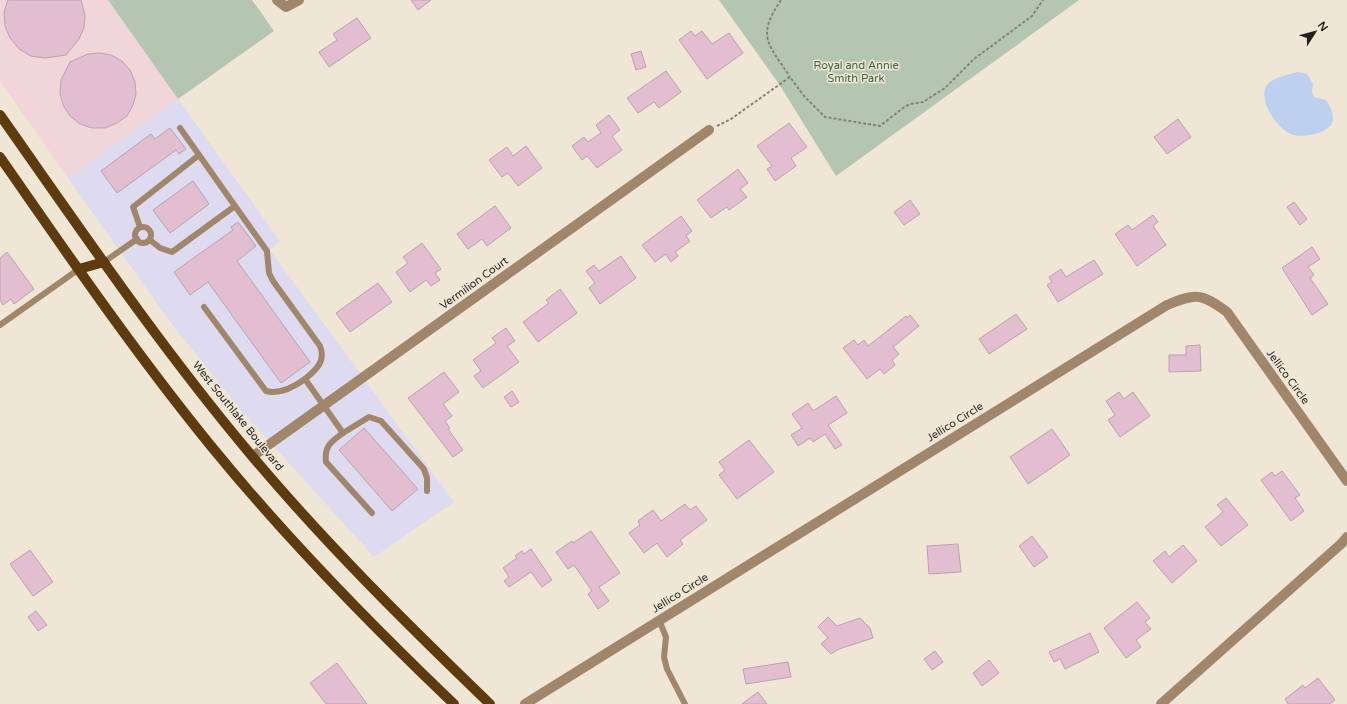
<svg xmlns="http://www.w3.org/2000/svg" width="1347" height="704" font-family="'Varela Round',sans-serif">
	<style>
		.commercial { fill: #dedaf0 }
		.industrial { fill: #f0d5d9 }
		.green { fill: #b4c5b1 }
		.water { fill: #bed0f0 }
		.building { fill: #e3bed1; stroke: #b5a4ad }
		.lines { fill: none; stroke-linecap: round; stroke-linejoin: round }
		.path { stroke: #878076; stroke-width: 2; stroke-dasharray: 3 2; stroke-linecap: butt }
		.service { stroke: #a0876c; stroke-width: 6 }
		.minor { stroke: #a0876c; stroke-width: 10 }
		.primary { stroke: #5d3b0f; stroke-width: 10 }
		.labels { text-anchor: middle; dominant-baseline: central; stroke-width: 3; stroke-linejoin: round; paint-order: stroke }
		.park-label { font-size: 11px; fill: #3c6238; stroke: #efe6d6 }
		.street-label { font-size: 11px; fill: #231f1a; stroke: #efe6d6 }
	</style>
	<rect width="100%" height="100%" fill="#efe6d6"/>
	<polygon class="commercial" points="178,99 280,241 270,250 454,502 374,557 239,408 168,319 68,178"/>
	<polygon class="industrial" points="0,0 108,0 178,99 68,178 0,81"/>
	<g class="green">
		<polygon points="108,0 252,0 274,31 178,99"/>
		<polygon points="719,0 1079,0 836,176 779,84"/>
	</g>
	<path class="water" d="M 1297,72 L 1307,74 L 1313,84 L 1312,92 L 1314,97 L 1326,100 C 1329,105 1333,111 1333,117 C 1335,133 1304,138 1293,135 C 1278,131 1254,96 1269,83 C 1276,77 1288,75 1297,72 Z"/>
	<g class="building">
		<polygon points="8,0 81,0 85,15 84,28 79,39 66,55 45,58 31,56 19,49 10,38 5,26 4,12"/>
		<polygon points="411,0 431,0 418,10"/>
		<polygon points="357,18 371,38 329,67 319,52 337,40 333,34"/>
		<polygon points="691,31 695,36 702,31 712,44 729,33 743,53 707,79 679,40"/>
		<polygon points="641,51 646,67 636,70 631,54"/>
		<polygon points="100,53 111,55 122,61 130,70 135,82 136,94 133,105 127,116 117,123 105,128 92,128 80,124 70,116 63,105 60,93 61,80 70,62 88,54"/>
		<polygon points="666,71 681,92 659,108 654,102 638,113 627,98"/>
		<polygon points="609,115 620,130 612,136 622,150 597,168 587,156 582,160 572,146 584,137 588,142 601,133 596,125"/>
		<polygon points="1178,119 1191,137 1167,154 1154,137"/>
		<polygon points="789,123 807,147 791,158 796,166 775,181 767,169 772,166 757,146"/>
		<polygon points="170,128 186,149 179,154 176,150 117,193 101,171 151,134 155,139"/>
		<polygon points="526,146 542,168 518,186 508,173 502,177 489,160 507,147 513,156"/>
		<polygon points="738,169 748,183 740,189 747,197 729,210 727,207 711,218 697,200"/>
		<polygon points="193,181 209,204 170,233 153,210"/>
		<polygon points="910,200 920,214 904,225 894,212"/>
		<polygon points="1294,202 1307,219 1300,225 1287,207"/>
		<polygon points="495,206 511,228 487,246 482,239 468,249 457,234"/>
		<polygon points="1153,215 1158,222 1153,226 1166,245 1137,266 1115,234 1128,225 1132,230"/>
		<polygon points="681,216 692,231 686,236 690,241 675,252 678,256 671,262 666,254 655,262 642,245"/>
		<polygon points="238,222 256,246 237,261 310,362 281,383 208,282 190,295 174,272 233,230 231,227"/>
		<polygon points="422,243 441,269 435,273 440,280 431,286 426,280 410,292 396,272 408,263 403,257"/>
		<polygon points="1312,247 1320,259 1308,267 1314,275 1310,278 1328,304 1312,315 1282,268"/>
		<polygon points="7,252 34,289 14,304 11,299 3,305 0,300 0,258"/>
		<polygon points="621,256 636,278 600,304 589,288 595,283 586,271 594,265 599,271"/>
		<polygon points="1094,260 1103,274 1058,302 1047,285 1052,282 1049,277 1061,269 1066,277"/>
		<polygon points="378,283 392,302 350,332 336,313"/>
		<polygon points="560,289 577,313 538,342 523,322 549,303 546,300"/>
		<polygon points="1016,314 1027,329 989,354 979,339"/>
		<polygon points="910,315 919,326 893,347 899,354 892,360 895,365 884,374 880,369 867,379 843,348 854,340 858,345 864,340 868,346 906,316 907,318"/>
		<polygon points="506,328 515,341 507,346 519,362 483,388 474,376 481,371 473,360 496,343 492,338"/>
		<polygon points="1200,345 1201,371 1169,372 1169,355 1186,355 1186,346"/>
		<polygon points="444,372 459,392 443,404 452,416 445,421 450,428 448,429 463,450 453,457 408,398"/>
		<polygon points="512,391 519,402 511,407 504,397"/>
		<polygon points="1119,392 1124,399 1133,392 1150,416 1120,437 1108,420 1115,415 1106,401"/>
		<polygon points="836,396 847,413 828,425 842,445 835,449 825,434 813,442 810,438 798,446 791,435 802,428 792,414 808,403 813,411"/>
		<polygon points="364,428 418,489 392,511 339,450"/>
		<polygon points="1052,429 1070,455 1028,484 1010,457"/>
		<polygon points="749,440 774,472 737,499 719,475 725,470 719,462"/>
		<polygon points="1282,471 1300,495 1295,498 1304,511 1291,521 1261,480 1272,472 1275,476"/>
		<polygon points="1226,498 1248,525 1221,546 1205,527 1223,512 1217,505"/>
		<polygon points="685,504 690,510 696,506 707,520 680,540 683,544 667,557 657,543 644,553 629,533 640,525 638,521 653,510 661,521"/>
		<polygon points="591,531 620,573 599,587 609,601 598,609 588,594 592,591 574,565 568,569 556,552 572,541 573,543"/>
		<polygon points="1032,536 1048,557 1034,567 1019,546"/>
		<polygon points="958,544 961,572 929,574 927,546"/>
		<polygon points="1183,545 1197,561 1172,583 1153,561 1165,551 1169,557"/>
		<polygon points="531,549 552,580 542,587 531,572 509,587 504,581 509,577 503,568 517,558 515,556 522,551 524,554"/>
		<polygon points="30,550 53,582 33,596 10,564"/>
		<polygon points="1137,602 1150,618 1145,622 1151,629 1136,640 1141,647 1126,658 1104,628"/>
		<polygon points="36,611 47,625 38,631 28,617"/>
		<polygon points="828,617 837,626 860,618 870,628 873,638 839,649 831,654 821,644 828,638 818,627"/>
		<polygon points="1090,633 1099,652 1065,669 1060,659 1054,662 1049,652"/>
		<polygon points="935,651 943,662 932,670 924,659"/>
		<polygon points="989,660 999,673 982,686 973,673"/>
		<polygon points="788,662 791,677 746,684 743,669"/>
		<polygon points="337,663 367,704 326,704 310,683"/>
		<polygon points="1318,678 1335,700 1330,704 1288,704 1285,699 1303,685 1305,688"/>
		<polygon points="758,692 767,704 742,704"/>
	</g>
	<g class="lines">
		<g class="path">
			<path d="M 781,0 C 756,37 768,43 790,77"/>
			<polyline points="717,126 731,119 790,77 804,96 825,117 880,126 903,108 910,104 923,102 945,88 974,59 1032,16 1043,0"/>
		</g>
		<g class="service">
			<polyline points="180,128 235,206"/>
			<polyline points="140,227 133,207 199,155"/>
			<circle cx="143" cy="235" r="8"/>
			<path d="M 150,240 L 160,248 L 172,252 L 235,206 L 267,251 L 269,273 L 273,281 L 320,346 C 326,361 317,369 305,379 L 343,433 C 331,442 324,446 326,462 L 372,513"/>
			<polyline points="104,262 137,239"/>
			<path d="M 204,307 L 266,391 C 280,395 294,387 305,379"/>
			<polyline points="0,325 79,269"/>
			<polyline points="343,433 369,417 381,421 424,469 427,478 427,491"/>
			<polyline points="659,620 666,637 664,657 667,669 685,704"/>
		</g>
		<g class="minor">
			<polyline points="277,0 286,7 299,0"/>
			<polyline points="253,456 709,130"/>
			<path d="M 525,704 L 1167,305 C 1196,293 1201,293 1227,312 L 1347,481"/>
			<polyline points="1161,704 1341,544 1347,537"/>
		</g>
		<g class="primary">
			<path d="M 0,115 C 81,230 161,348 252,456 C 326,544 407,624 490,704"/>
			<path d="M 0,157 C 68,255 136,354 211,446 C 286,538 369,623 454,704"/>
			<polyline points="79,269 104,262"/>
		</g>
	</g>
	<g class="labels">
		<g class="park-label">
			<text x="856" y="65">Royal and Annie<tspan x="856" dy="13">Smith Park</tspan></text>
		</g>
		<g class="street-label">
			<text transform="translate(474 283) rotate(-36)">Vermilion Court</text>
			<text transform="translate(1288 377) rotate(54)">Jellico Circle</text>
			<text transform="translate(238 416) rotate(51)">West Southlake Boulevard</text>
			<text transform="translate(955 422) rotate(-32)">Jellico Circle</text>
			<text transform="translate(680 593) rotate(-32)">Jellico Circle</text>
		</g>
	</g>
	<g transform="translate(1315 32) rotate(54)" stroke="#efe6d6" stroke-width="3" paint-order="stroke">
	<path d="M0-3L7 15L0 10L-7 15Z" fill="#231f1a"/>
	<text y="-6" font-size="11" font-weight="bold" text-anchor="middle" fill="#231f1a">N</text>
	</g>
</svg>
